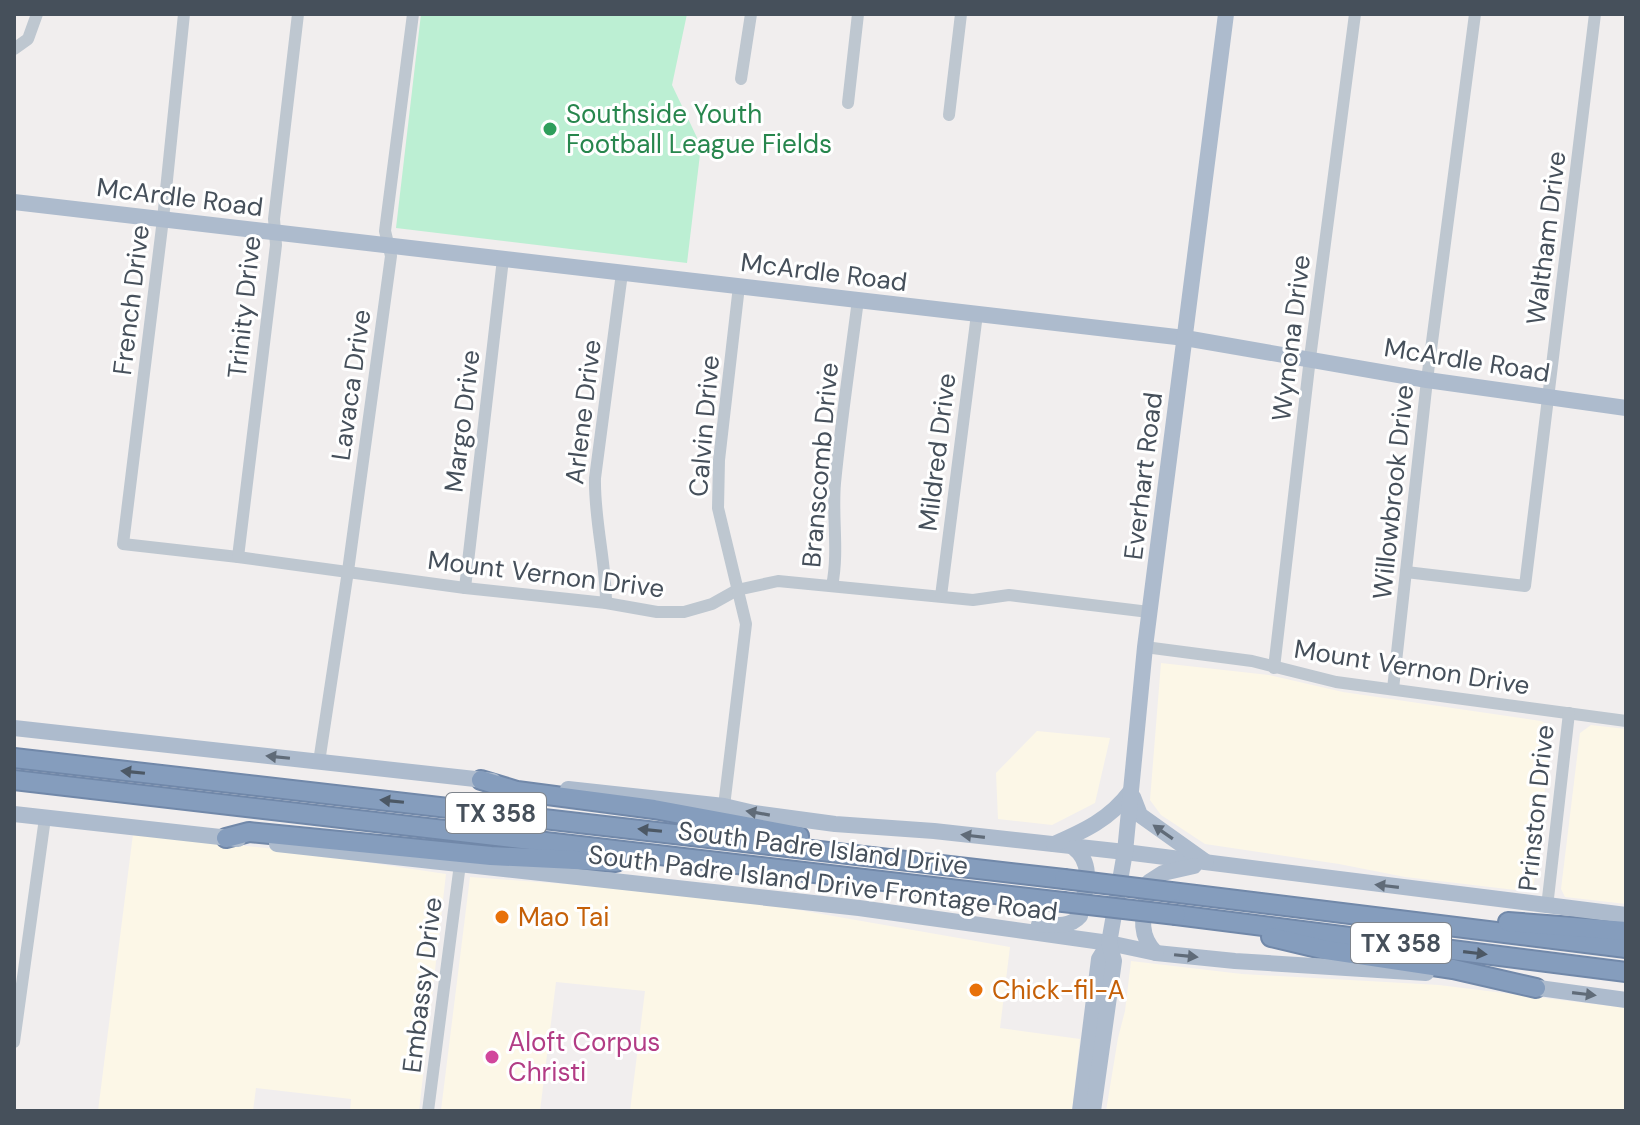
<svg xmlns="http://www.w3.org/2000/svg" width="1640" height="1125" font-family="'DM Sans',sans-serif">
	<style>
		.commercial { fill: #fcf7e7 }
		.green { fill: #bcefd3 }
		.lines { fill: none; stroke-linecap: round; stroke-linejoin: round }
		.highway-casing { stroke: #7188a9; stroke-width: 22 }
		.minor { stroke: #bec7d0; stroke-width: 12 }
		.major { stroke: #adbbcd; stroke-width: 16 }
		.highway { stroke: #859dbd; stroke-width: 18 }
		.highway-bridge-casing { stroke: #7188a9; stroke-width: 22; stroke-linecap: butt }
		.highway-bridge { stroke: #859dbd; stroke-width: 18 }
		.oneway { fill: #606b78 }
		.oneway2 { fill: #4c5865 }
		.leisure-dot { fill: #2e9e5b; stroke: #fff; stroke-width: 3 }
		.food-dot { fill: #e8710a; stroke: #fff; stroke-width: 3 }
		.hotel-dot { fill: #d1479c; stroke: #fff; stroke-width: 3 }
		.labels { text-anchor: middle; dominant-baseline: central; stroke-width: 6; stroke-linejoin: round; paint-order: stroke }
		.shield { fill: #fff; stroke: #7e848c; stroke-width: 2 }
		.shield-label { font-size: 24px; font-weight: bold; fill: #46505b }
		.leisure-label { font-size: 26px; fill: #27864d; stroke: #fff; text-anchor: start }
		.street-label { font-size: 26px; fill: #46505b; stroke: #fff }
		.food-label { font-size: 26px; fill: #c56008; stroke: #fff; text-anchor: start }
		.hotel-label { font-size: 26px; fill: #b23c85; stroke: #fff; text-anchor: start }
	</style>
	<rect width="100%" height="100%" fill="#f1eeee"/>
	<g class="commercial">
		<polygon points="1161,663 1269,675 1343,692 1541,721 1552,727 1533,892 1405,877 1339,864 1205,844 1161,815 1150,800"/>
		<polygon points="1591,725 1626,729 1626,904 1565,897 1561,889 1580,733"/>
		<polygon points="1037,731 1110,738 1095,803 1052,825 998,819 996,773"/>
		<polygon points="133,834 285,850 446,874 419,1111 350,1111 351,1099 256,1088 253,1111 98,1111"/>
		<polygon points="470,877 658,891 776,906 1010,947 1000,1028 1080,1039 1072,1111 630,1111 645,991 556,982 540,1111 441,1110"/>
		<polygon points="1131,961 1242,974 1439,985 1626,1008 1626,1111 1106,1111 1118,1038 1125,1011"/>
	</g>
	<polygon class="green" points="421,14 687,14 672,85 701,146 687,263 396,228"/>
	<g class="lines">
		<defs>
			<g id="highway">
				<polyline points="14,758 1064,879"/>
				<polyline points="14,780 1063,902"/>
				<polyline points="481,780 517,791 654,809 799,836"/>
				<polyline points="226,838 249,832 491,856 616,862"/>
				<polyline points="1171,892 1626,948"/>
				<polyline points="1176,915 1626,972"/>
				<polyline points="1508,922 1626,931"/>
				<polyline points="1271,937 1326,950 1453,969 1536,988"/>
			</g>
		</defs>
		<use href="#highway" class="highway-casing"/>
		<g class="minor">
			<polyline points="184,14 163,219 123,544 238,557 465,588 606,603 657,612 684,612 712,604 737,590 778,581 973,600 1009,595 1149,612"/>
			<polyline points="14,49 28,39 37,14"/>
			<polyline points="741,79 751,14"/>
			<polyline points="848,103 858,14"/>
			<polyline points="949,115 961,14"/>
			<polyline points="238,557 276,245 274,219 298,14"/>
			<polyline points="1406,572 1525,586 1595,14"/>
			<path d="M 832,586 C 839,551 832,518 835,483 C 841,422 850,361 858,300"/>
			<polyline points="465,588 503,259"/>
			<polyline points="941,596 977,314"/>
			<path d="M 606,603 C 606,561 594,520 595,478 L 622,273"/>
			<polyline points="1145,647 1252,661 1336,682 1626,721"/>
			<polyline points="1274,668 1310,358 1355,14"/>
			<polyline points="1393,689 1427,380 1475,14"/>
			<polyline points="319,762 348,571 391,256 385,231 413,14"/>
			<polyline points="724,806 746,624 718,508 719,460 739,286"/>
			<polyline points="1547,907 1569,713"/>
			<polyline points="14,1042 45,818"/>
			<polyline points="428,1111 460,864"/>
		</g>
		<g class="major">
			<polyline points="14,202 1185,338 1427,380 1626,408"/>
			<polyline points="14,728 493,781"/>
			<polyline points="568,789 724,806 754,813 835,824 934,831 1125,852 1626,915"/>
			<polyline points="1133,797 1140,815 1206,862"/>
			<polyline points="14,814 238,839"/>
			<polyline points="277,844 859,908 1109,943 1156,953 1235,961 1426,973"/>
			<path d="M 1054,844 C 1084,831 1110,819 1130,792"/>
			<path d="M 1039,924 C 1053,925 1070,928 1080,916 C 1084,892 1096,865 1074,848"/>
			<path d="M 1156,953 C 1135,933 1145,909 1149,882 L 1163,873 L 1194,866"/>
			<polyline points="1524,986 1626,1000"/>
			<polyline points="1080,1111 1099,959 1109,943 1125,852 1145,647 1226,14"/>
			<polyline points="1093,1111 1114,961 1109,943"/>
		</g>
		<use href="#highway" class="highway"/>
		<defs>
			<g id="highway-bridge">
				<polyline points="1064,879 1171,892"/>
				<polyline points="1063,902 1176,915"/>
			</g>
		</defs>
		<use href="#highway-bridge" class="highway-bridge-casing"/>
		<use href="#highway-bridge" class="highway-bridge"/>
	</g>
	<defs><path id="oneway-solid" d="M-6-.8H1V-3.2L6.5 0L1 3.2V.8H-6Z" transform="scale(2)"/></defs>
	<g class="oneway">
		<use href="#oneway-solid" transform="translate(278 757) rotate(-174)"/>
		<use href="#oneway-solid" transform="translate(758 813) rotate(-170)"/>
		<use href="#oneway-solid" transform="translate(1163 832) rotate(-145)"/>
		<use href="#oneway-solid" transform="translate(973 836) rotate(-173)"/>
		<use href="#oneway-solid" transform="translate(1387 886) rotate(-173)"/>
		<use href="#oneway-solid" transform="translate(1186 956) rotate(6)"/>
		<use href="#oneway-solid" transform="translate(1584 994) rotate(7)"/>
	</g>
	<g class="oneway2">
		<use href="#oneway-solid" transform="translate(133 772) rotate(-174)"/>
		<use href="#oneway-solid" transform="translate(392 801) rotate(-174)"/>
		<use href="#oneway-solid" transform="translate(650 830) rotate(-174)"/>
		<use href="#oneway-solid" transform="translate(1475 953) rotate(7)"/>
	</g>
	<circle class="leisure-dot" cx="550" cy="129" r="8"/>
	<g class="food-dot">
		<circle cx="502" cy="917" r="8"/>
		<circle cx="976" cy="990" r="8"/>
	</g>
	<circle class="hotel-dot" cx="492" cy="1057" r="8"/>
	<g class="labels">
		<g class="shield">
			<rect x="446" y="793" width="100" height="40" rx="6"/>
			<rect x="1351" y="923" width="100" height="40" rx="6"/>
		</g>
		<g class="shield-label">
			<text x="496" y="813">TX 358</text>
			<text x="1401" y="943">TX 358</text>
		</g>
		<g class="leisure-label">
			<text x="566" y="114">Southside Youth<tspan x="566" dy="30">Football League Fields</tspan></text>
		</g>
		<g class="street-label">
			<text transform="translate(180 197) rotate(7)">McArdle Road</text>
			<text transform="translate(1546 238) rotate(-83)">Waltham Drive</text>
			<text transform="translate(824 272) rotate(7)">McArdle Road</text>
			<text transform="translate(131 300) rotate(-83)">French Drive</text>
			<text transform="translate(244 307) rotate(-84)">Trinity Drive</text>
			<text transform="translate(1291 338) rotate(-83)">Wynona Drive</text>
			<text transform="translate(1467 360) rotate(9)">McArdle Road</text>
			<text transform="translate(351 385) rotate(-82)">Lavaca Drive</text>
			<text transform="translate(583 412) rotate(-83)">Arlene Drive</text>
			<text transform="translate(462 421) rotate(-83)">Margo Drive</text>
			<text transform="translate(704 426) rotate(-85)">Calvin Drive</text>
			<text transform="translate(937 452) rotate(-83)">Mildred Drive</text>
			<text transform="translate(820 465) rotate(-85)">Branscomb Drive</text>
			<text transform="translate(1143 476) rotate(-83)">Everhart Road</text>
			<text transform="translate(1393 492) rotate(-84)">Willowbrook Drive</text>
			<text transform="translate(546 574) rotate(7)">Mount Vernon Drive</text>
			<text transform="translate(1412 667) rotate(9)">Mount Vernon Drive</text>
			<text transform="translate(1536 808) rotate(-84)">Prinston Drive</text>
			<text transform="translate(823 848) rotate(7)">South Padre Island Drive</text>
			<text transform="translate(823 883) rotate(7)">South Padre Island Drive Frontage Road</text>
			<text transform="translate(422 985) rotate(-83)">Embassy Drive</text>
		</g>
		<g class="food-label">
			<text x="518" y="917">Mao Tai</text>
			<text x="992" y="990">Chick-fil-A</text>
		</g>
		<g class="hotel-label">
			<text x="508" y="1042">Aloft Corpus<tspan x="508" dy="30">Christi</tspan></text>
		</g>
	</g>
	<rect width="1640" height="1125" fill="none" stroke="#46505b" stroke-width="32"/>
</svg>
